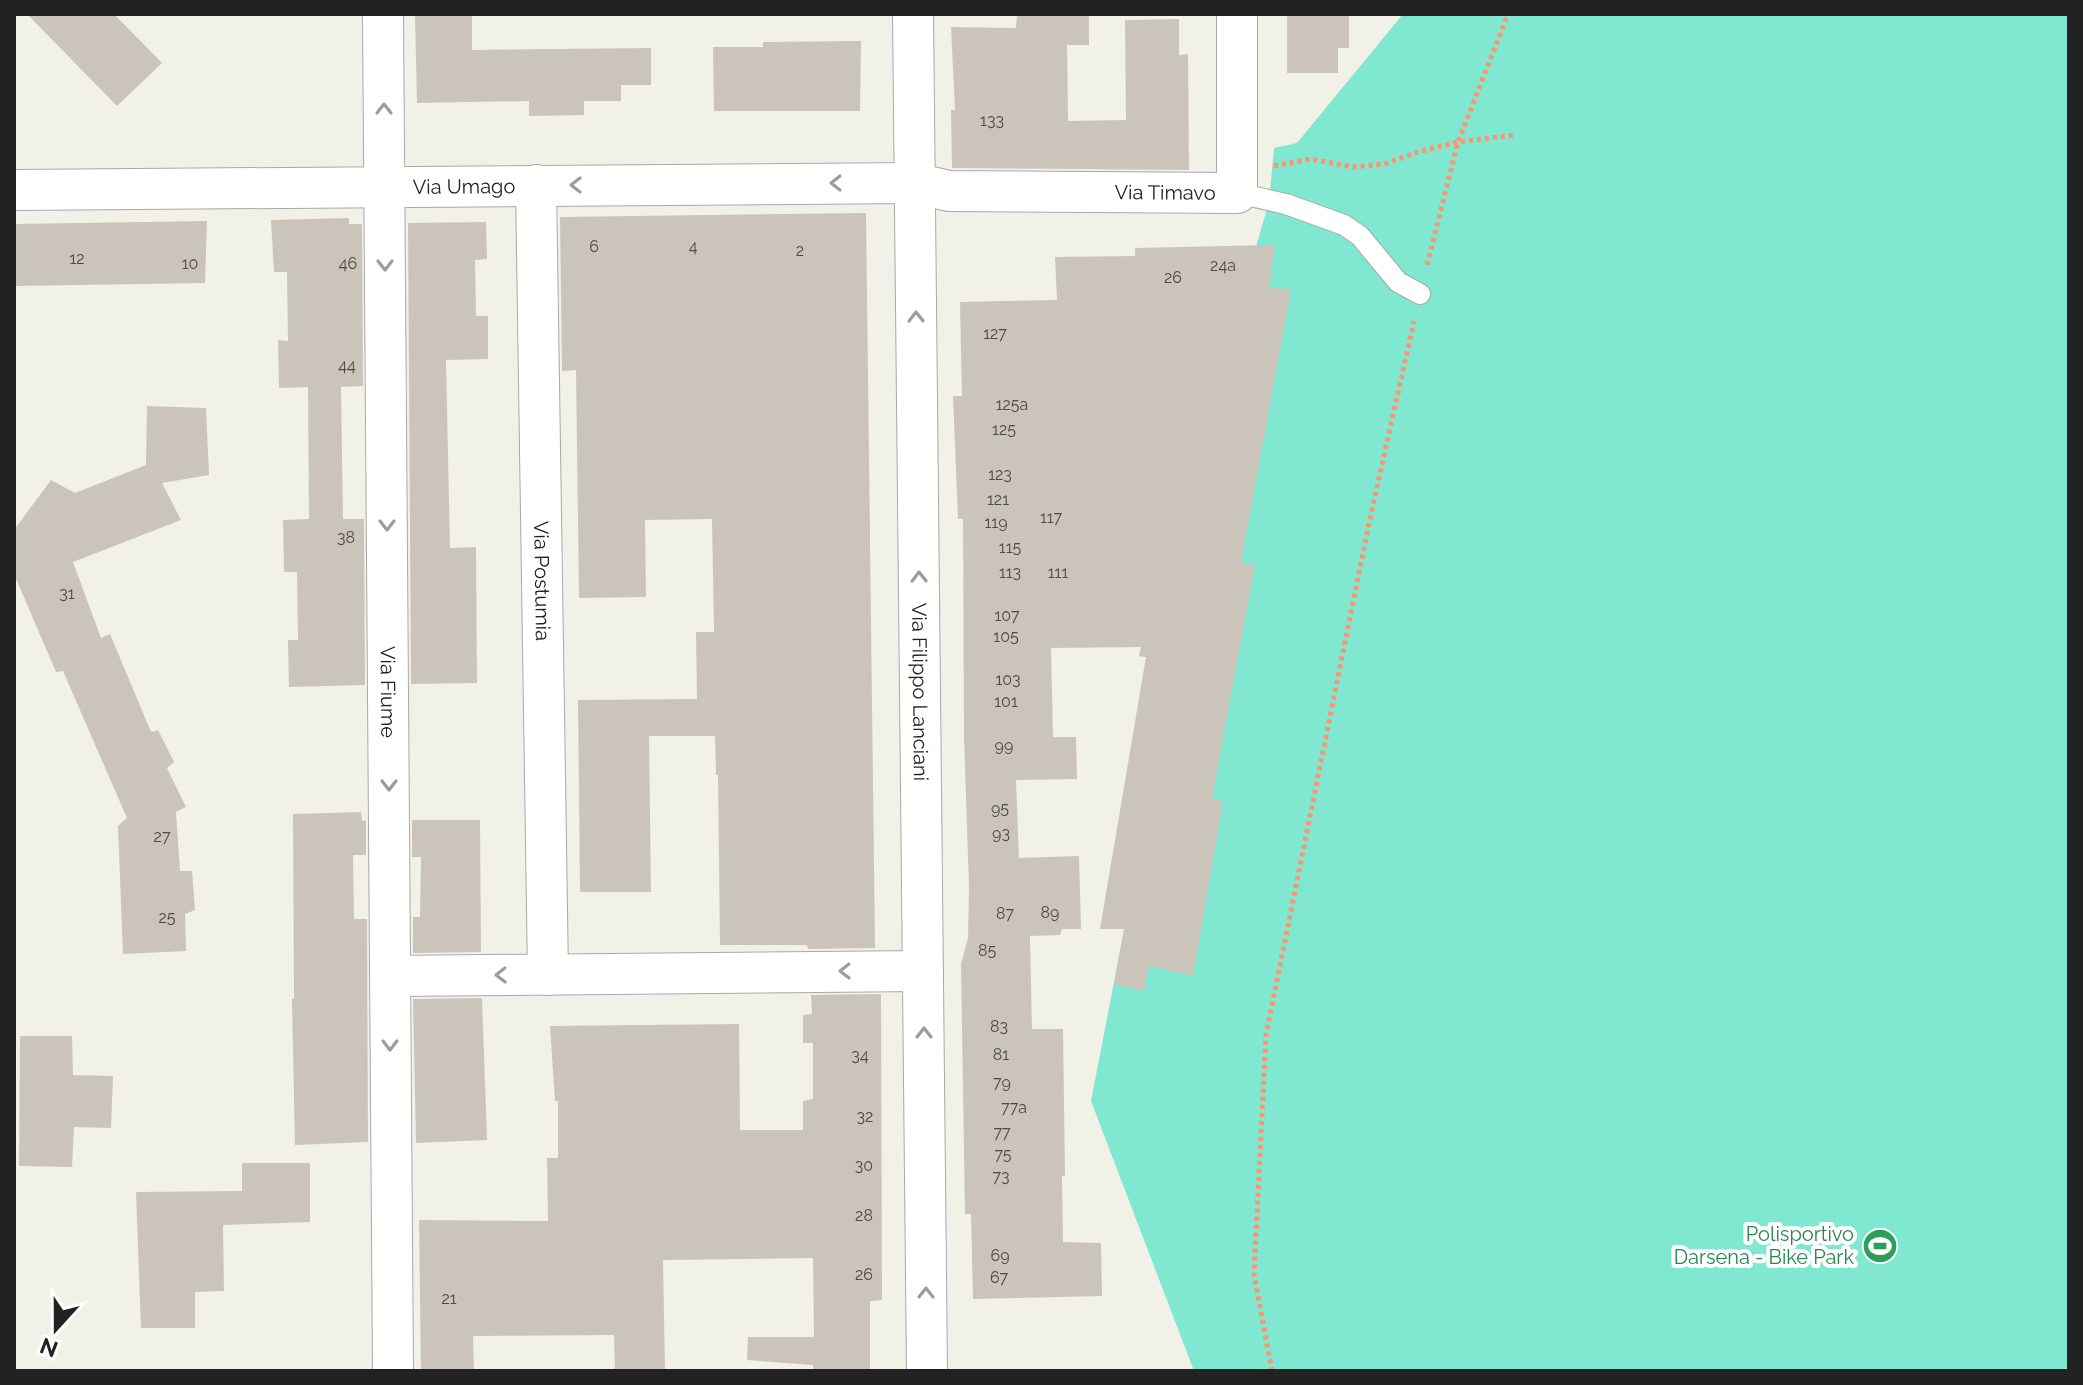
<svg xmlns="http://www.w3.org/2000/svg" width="2083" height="1385" font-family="Raleway,sans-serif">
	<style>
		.pitch { fill: #80e7d0 }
		.building { fill: #cbc4ba }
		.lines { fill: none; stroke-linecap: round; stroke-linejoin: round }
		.service-casing { stroke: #a9a9a9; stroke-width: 22 }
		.minor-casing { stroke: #a9a9a9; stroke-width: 42 }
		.path { stroke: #ff936c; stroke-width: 5; stroke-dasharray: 4 4; stroke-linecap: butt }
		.service { stroke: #fff; stroke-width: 20 }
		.minor { stroke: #fff; stroke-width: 40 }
		.oneway { stroke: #9c9c9c }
		.labels { text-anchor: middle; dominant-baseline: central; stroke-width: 8; stroke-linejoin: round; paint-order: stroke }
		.number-label { font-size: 16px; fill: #4c4a48 }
		.street-label { font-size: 20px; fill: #222; stroke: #fff }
		.leisure-label { font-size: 20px; fill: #27864d; stroke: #fff; text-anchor: end }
	</style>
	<rect width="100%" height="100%" fill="#f2f1e8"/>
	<polygon class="pitch" points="1403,14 2069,14 2069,1371 1194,1371 1091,1101 1257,243 1269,202 1274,148 1297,143"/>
	<g class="building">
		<polygon points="27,14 114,14 162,63 117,106"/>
		<polygon points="415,14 472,14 472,50 651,48 651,85 621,85 621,101 584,101 584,115 529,116 529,101 417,103"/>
		<polygon points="1017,14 1089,14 1089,45 1067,45 1068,121 1126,120 1125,20 1179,19 1179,55 1188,54 1189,170 952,168 951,110 955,110 951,27 1016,28"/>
		<polygon points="1287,14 1349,14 1349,48 1338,48 1338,73 1287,73"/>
		<polygon points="861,41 860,111 714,111 713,47 763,47 763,42"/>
		<polygon points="866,213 875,948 808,949 807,945 720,945 718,775 716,775 715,736 649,736 651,892 580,892 578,700 697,699 696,632 714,632 712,519 645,520 646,597 579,598 576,370 562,371 560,217"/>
		<polygon points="349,218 349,224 362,224 363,386 341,387 343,519 364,519 365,685 289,687 288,640 298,640 297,572 284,572 283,520 309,519 308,387 279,388 278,340 288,341 287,272 274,272 271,220"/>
		<polygon points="207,221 205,283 14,286 14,224"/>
		<polygon points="486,222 487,259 475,260 476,316 488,316 488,359 446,360 450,548 476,547 477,683 411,684 408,223"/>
		<polygon points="1275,245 1269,287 1291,290 1241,562 1255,565 1212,798 1223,801 1193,976 1149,966 1144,991 1114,984 1124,929 1100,929 1146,657 1139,656 1141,647 1051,648 1053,737 1076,737 1077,779 1016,780 1019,858 1079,856 1081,929 1062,929 1060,935 1030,936 1032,1029 1063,1029 1065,1176 1062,1176 1063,1242 1101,1243 1102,1296 973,1299 971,1214 965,1214 961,964 968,938 969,887 964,737 963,519 958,519 953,396 962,396 960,302 1057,300 1055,257 1135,256 1135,248"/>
		<polygon points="147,406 206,408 209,475 162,483 181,520 73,562 101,638 110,634 151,732 158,730 174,762 167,768 186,807 176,812 180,871 192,871 195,910 185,914 186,951 123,954 118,826 127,818 63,671 56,672 14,574 14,530 51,480 75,493 146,465"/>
		<polygon points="361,812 362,821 366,820 366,855 353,855 354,919 367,919 368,1142 295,1145 292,999 294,999 293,814"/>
		<polygon points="412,820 480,820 481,952 413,953 413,917 420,917 421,857 412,857"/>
		<polygon points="881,994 882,1300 870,1301 870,1371 813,1371 813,1365 747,1360 748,1337 814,1337 813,1258 663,1260 665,1371 615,1371 614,1335 473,1336 474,1371 421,1371 419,1220 548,1221 547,1158 558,1158 558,1101 555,1101 550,1026 739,1024 740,1130 803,1130 803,1101 813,1099 813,1043 803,1043 803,1015 812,1014 811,995"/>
		<polygon points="482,998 487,1140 416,1143 413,999"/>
		<polygon points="20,1036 72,1036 73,1075 113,1076 111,1128 74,1127 72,1167 19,1166"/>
		<polygon points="242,1163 310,1163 310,1222 223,1225 224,1291 195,1292 195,1328 141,1328 136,1192 242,1191"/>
	</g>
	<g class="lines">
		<defs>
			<polyline id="service" points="1237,193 1286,204 1344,225 1360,236 1398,282 1420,294"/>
			<g id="minor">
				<path id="s1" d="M 383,14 L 393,1371"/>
				<path id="s2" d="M 913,14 L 927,1371"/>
				<path id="s3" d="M 536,185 L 548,975"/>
				<path id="s4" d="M 14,190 L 914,183 L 949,191 L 1237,193 L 1237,14"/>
				<polyline points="390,976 923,971"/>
			</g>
		</defs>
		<use href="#service" class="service-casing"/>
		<use href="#minor" class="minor-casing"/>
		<g class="path">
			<polyline points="1274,166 1311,159 1353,167 1384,164 1418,152 1458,142 1514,135"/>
			<polyline points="1427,265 1458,142 1508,14"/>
			<polyline points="1272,1371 1254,1274 1266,1035 1369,523 1414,321"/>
		</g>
		<use href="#service" class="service"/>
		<use href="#minor" class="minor"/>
	</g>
	<defs><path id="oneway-chevron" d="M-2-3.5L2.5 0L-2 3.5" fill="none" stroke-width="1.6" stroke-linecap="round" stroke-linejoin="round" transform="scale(2)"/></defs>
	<g class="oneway">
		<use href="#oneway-chevron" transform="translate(384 109) rotate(-90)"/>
		<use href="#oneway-chevron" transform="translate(836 183) rotate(180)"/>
		<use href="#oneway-chevron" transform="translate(576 185) rotate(180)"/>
		<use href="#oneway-chevron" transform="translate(385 265) rotate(90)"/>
		<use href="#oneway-chevron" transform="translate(916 317) rotate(-91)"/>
		<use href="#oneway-chevron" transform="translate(387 525) rotate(90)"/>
		<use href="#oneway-chevron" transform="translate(919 577) rotate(-91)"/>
		<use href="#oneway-chevron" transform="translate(389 785) rotate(90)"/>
		<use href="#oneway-chevron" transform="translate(845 971) rotate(179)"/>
		<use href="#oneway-chevron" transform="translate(501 975) rotate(179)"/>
		<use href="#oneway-chevron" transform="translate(924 1033) rotate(-90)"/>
		<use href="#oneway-chevron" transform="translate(390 1045) rotate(90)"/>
		<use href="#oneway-chevron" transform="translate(926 1293) rotate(-90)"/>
	</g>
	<defs>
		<symbol id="stadium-disc" viewBox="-11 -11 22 22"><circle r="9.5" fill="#2e9e5b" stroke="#fff"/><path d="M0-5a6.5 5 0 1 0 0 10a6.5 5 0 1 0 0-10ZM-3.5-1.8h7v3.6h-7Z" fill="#fff"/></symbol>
	</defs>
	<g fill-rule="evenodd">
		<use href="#stadium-disc" x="1860" y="1226" width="40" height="40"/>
	</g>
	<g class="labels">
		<g class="number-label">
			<text x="992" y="120">133</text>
			<text x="594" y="246">6</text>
			<text x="693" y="246">4</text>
			<text x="800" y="250">2</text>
			<text x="77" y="258">12</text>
			<text x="190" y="263">10</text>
			<text x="348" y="263">46</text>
			<text x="1223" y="265">24a</text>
			<text x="1173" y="277">26</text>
			<text x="995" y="333">127</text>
			<text x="347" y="365">44</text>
			<text x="1012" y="404">125a</text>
			<text x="1004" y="429">125</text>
			<text x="1000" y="474">123</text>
			<text x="998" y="499">121</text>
			<text x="1051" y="517">117</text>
			<text x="996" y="522">119</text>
			<text x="346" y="537">38</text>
			<text x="1010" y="547">115</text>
			<text x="1010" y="572">113</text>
			<text x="1058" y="572">111</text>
			<text x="67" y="593">31</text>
			<text x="1007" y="615">107</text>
			<text x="1006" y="636">105</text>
			<text x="1008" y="679">103</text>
			<text x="1006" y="701">101</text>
			<text x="1004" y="745">99</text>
			<text x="1000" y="808">95</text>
			<text x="1001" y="833">93</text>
			<text x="162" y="836">27</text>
			<text x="1050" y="912">89</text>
			<text x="1005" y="913">87</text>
			<text x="167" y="917">25</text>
			<text x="987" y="950">85</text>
			<text x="999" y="1026">83</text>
			<text x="1001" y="1054">81</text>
			<text x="860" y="1055">34</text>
			<text x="1002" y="1082">79</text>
			<text x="1014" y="1107">77a</text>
			<text x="865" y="1116">32</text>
			<text x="1002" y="1132">77</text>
			<text x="1003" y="1154">75</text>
			<text x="864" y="1165">30</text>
			<text x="1001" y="1176">73</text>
			<text x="864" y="1215">28</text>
			<text x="1000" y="1255">69</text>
			<text x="864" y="1274">26</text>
			<text x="999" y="1277">67</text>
			<text x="449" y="1298">21</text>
		</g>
		<g class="street-label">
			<text stroke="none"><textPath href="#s4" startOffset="450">Via Umago</textPath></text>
			<text stroke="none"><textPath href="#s4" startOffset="1152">Via Timavo</textPath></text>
			<text stroke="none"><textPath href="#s3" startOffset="396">Via Postumia</textPath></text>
			<text stroke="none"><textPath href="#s2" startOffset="678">Via Filippo Lanciani</textPath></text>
			<text stroke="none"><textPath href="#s1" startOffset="678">Via Fiume</textPath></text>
		</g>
		<g class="leisure-label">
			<text x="1854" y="1234">Polisportivo<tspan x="1854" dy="23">Darsena - Bike Park</tspan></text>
		</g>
	</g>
	<rect width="2083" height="1385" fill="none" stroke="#222222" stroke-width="32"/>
	<g transform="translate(56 1329) rotate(201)" stroke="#ffffff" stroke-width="6" paint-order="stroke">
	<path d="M0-6L14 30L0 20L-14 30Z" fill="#222222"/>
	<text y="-12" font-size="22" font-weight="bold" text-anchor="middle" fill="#222222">N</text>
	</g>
</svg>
